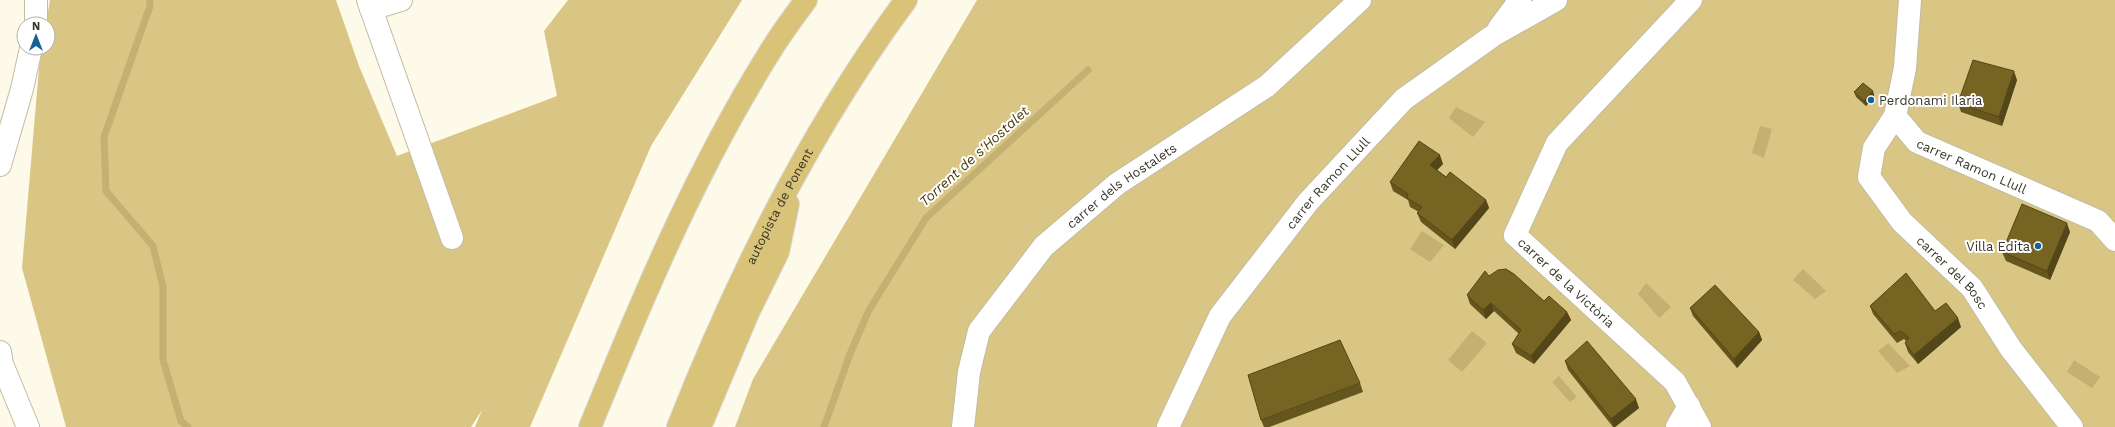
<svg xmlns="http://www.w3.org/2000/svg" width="2115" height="427" font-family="'Work Sans',sans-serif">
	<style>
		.forest { fill: #d9c685 }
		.water { fill: #c4b171 }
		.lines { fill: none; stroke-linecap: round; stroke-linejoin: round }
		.stream { stroke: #c4b171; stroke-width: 7 }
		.minor-casing { stroke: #c3bca3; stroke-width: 24 }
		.motorway-casing { stroke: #dbdbd9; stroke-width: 24 }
		.minor { stroke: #fff; stroke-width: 22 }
		.motorway { stroke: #d9c378; stroke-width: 22 }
		.wall { fill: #65561e }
		.shaded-wall { fill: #534618 }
		.building { fill: #766423; stroke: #534618 }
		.poi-dot { fill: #146294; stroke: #fff; stroke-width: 1.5 }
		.labels { text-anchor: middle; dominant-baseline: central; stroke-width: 4; stroke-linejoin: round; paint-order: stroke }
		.poi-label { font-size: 13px; fill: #39362c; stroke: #fff; text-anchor: start }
		.street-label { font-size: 13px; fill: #39362c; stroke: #fff }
		.water-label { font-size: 14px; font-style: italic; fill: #4b3d08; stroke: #fff }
	</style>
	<rect width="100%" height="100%" fill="#fefaea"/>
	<g class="forest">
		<polygon points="50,0 336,0 359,66 397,156 557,96 544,31 568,0 742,0 651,146 530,427 475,427 482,410 471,427 66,427 22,268 39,68 42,48 48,48 48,24 46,24"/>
		<polygon points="977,0 2115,0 2115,427 735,427 753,379"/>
	</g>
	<g class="water">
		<polygon points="1456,107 1485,122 1473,137 1449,118"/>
		<polygon points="1760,126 1772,129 1764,158 1752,153"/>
		<polygon points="1422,231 1444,245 1430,262 1410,249"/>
		<polygon points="1803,269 1826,291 1815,299 1793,280"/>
		<polygon points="1646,283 1671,307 1659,318 1638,294"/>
		<polygon points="1472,331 1487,343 1462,372 1448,360"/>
		<polygon points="1888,343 1910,366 1897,373 1878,351"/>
		<polygon points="2074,360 2100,377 2092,388 2067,372"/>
		<polygon points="1559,376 1577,397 1570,402 1552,382"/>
	</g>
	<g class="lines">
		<g class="stream">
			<polyline points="150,0 150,6 104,137 106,191 153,246 163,287 163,360 181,421 188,427"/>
			<polyline points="824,427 850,354 869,310 926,218 1088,70"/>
		</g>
		<defs>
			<g id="minor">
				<polyline points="368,0 452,238"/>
				<path id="s1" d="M 1691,0 L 1557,143 L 1515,235 L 1675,382 L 1700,427"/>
				<path id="s2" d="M 1910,0 L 1905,68 L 1895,116 L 1917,142 L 2098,221 L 2115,240"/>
				<polyline points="371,9 401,0"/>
				<polyline points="36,24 36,0"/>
				<polyline points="1499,28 1520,0"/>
				<path id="s3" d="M 1895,116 L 1874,148 L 1869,177 L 1902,222 L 1972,288 L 2011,349 L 2072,427"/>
				<polyline points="0,165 22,89 31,48"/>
				<polyline points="0,352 2,364 28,427"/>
				<path id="s4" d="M 963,427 L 969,372 L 979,331 L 1044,246 L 1117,184 L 1267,86 L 1360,0"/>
				<path id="s5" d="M 1168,427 L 1220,316 L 1308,202 L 1404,99 L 1494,35 L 1556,0"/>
				<polyline points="1677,427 1689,406"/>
			</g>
			<g id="motorway">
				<path d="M 590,427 C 642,299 695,172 768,55 C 779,36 793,18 806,0"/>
				<path id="s6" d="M 678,427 C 737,277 810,130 906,0"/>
				<polyline points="700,427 748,313 778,252 788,204"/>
			</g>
		</defs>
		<use href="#minor" class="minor-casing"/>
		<use href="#motorway" class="motorway-casing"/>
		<use href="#minor" class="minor"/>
		<use href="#motorway" class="motorway"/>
	</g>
	<g class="wall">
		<polygon points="2017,80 2002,126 1961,112 1958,103"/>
		<polygon points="1873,91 1874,96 1866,106 1856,97 1854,92"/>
		<polygon points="1443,164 1437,170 1446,177 1486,200 1489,208 1455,249 1421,222 1417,213 1419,212 1410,207 1408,200 1393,191 1390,182"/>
		<polygon points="2070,232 2050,280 2006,261 2002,252"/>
		<polygon points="1489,276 1567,312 1571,320 1534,364 1516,353 1512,344 1519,334 1494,311 1486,319 1470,304 1467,295"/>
		<polygon points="1870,306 1935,311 1961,327 1918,364 1908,352 1905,343 1906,341 1904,339 1897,343 1873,314"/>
		<polygon points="1690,308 1759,332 1762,340 1737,368 1693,316"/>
		<polygon points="1565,361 1639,408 1615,427 1613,427 1568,370"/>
		<polygon points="1360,383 1363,392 1269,427 1264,427 1261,420"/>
	</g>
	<g class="shaded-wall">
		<polygon points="2014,71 2017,80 2002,126 1999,117"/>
		<polygon points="1873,91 1874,96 1866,106 1864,101"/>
		<polygon points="1440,155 1443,164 1434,173 1430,165"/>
		<polygon points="1486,200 1489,208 1455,249 1452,240"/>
		<polygon points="2067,223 2070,232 2050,280 2047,271"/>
		<polygon points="1491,303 1494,311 1486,319 1483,310"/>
		<polygon points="1567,312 1571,320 1534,364 1531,356"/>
		<polygon points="1958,318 1961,327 1918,364 1914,355"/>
		<polygon points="1759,332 1762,340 1737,368 1734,359"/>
		<polygon points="1636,399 1639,408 1615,427 1614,427 1611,419"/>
	</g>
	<g class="building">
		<polygon points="1973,60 2014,71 1999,117 1958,103"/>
		<polygon points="1863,83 1873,91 1864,101 1854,92"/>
		<polygon points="1419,141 1440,155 1430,165 1446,177 1450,172 1486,200 1452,240 1417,213 1422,207 1407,198 1408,194 1390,182"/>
		<polygon points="2022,204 2067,223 2047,271 2002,252"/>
		<polygon points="1506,269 1514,274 1544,301 1549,296 1567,312 1531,356 1512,344 1521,330 1491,303 1483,310 1467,295 1485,271 1489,276 1498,270"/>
		<polygon points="1906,273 1935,311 1946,303 1958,318 1914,355 1905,343 1909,338 1901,331 1894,334 1870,306"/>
		<polygon points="1715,285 1759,332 1734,359 1690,308"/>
		<polygon points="1340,340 1360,383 1261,420 1248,375"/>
		<polygon points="1587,341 1636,399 1611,419 1565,361"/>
	</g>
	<g class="poi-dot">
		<circle cx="1871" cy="100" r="4"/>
		<circle cx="2038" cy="246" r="4"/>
	</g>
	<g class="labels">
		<g class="poi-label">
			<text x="1879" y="100">Perdonami Ilaria</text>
			<text x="2030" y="246" text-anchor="end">Villa Edita</text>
		</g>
		<g class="street-label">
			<text stroke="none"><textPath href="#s2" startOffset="211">carrer Ramon Llull</textPath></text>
			<text stroke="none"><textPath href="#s5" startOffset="294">carrer Ramon Llull</textPath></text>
			<text stroke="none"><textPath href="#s4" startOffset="303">carrer dels Hostalets</textPath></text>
			<text stroke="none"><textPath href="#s6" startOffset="243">autopista de Ponent</textPath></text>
			<text stroke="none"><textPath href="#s3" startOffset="195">carrer del Bosc</textPath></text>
			<text stroke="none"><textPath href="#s1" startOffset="367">carrer de la Victòria</textPath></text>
		</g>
		<g class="water-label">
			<text transform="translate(974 156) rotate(-42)">Torrent de s'Hostalet</text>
		</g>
	</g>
	<g transform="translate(36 36)"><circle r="19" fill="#ffffff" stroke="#b0afab"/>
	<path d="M0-3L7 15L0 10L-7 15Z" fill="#146294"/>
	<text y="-6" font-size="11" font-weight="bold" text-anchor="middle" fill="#39362c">N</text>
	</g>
</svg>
